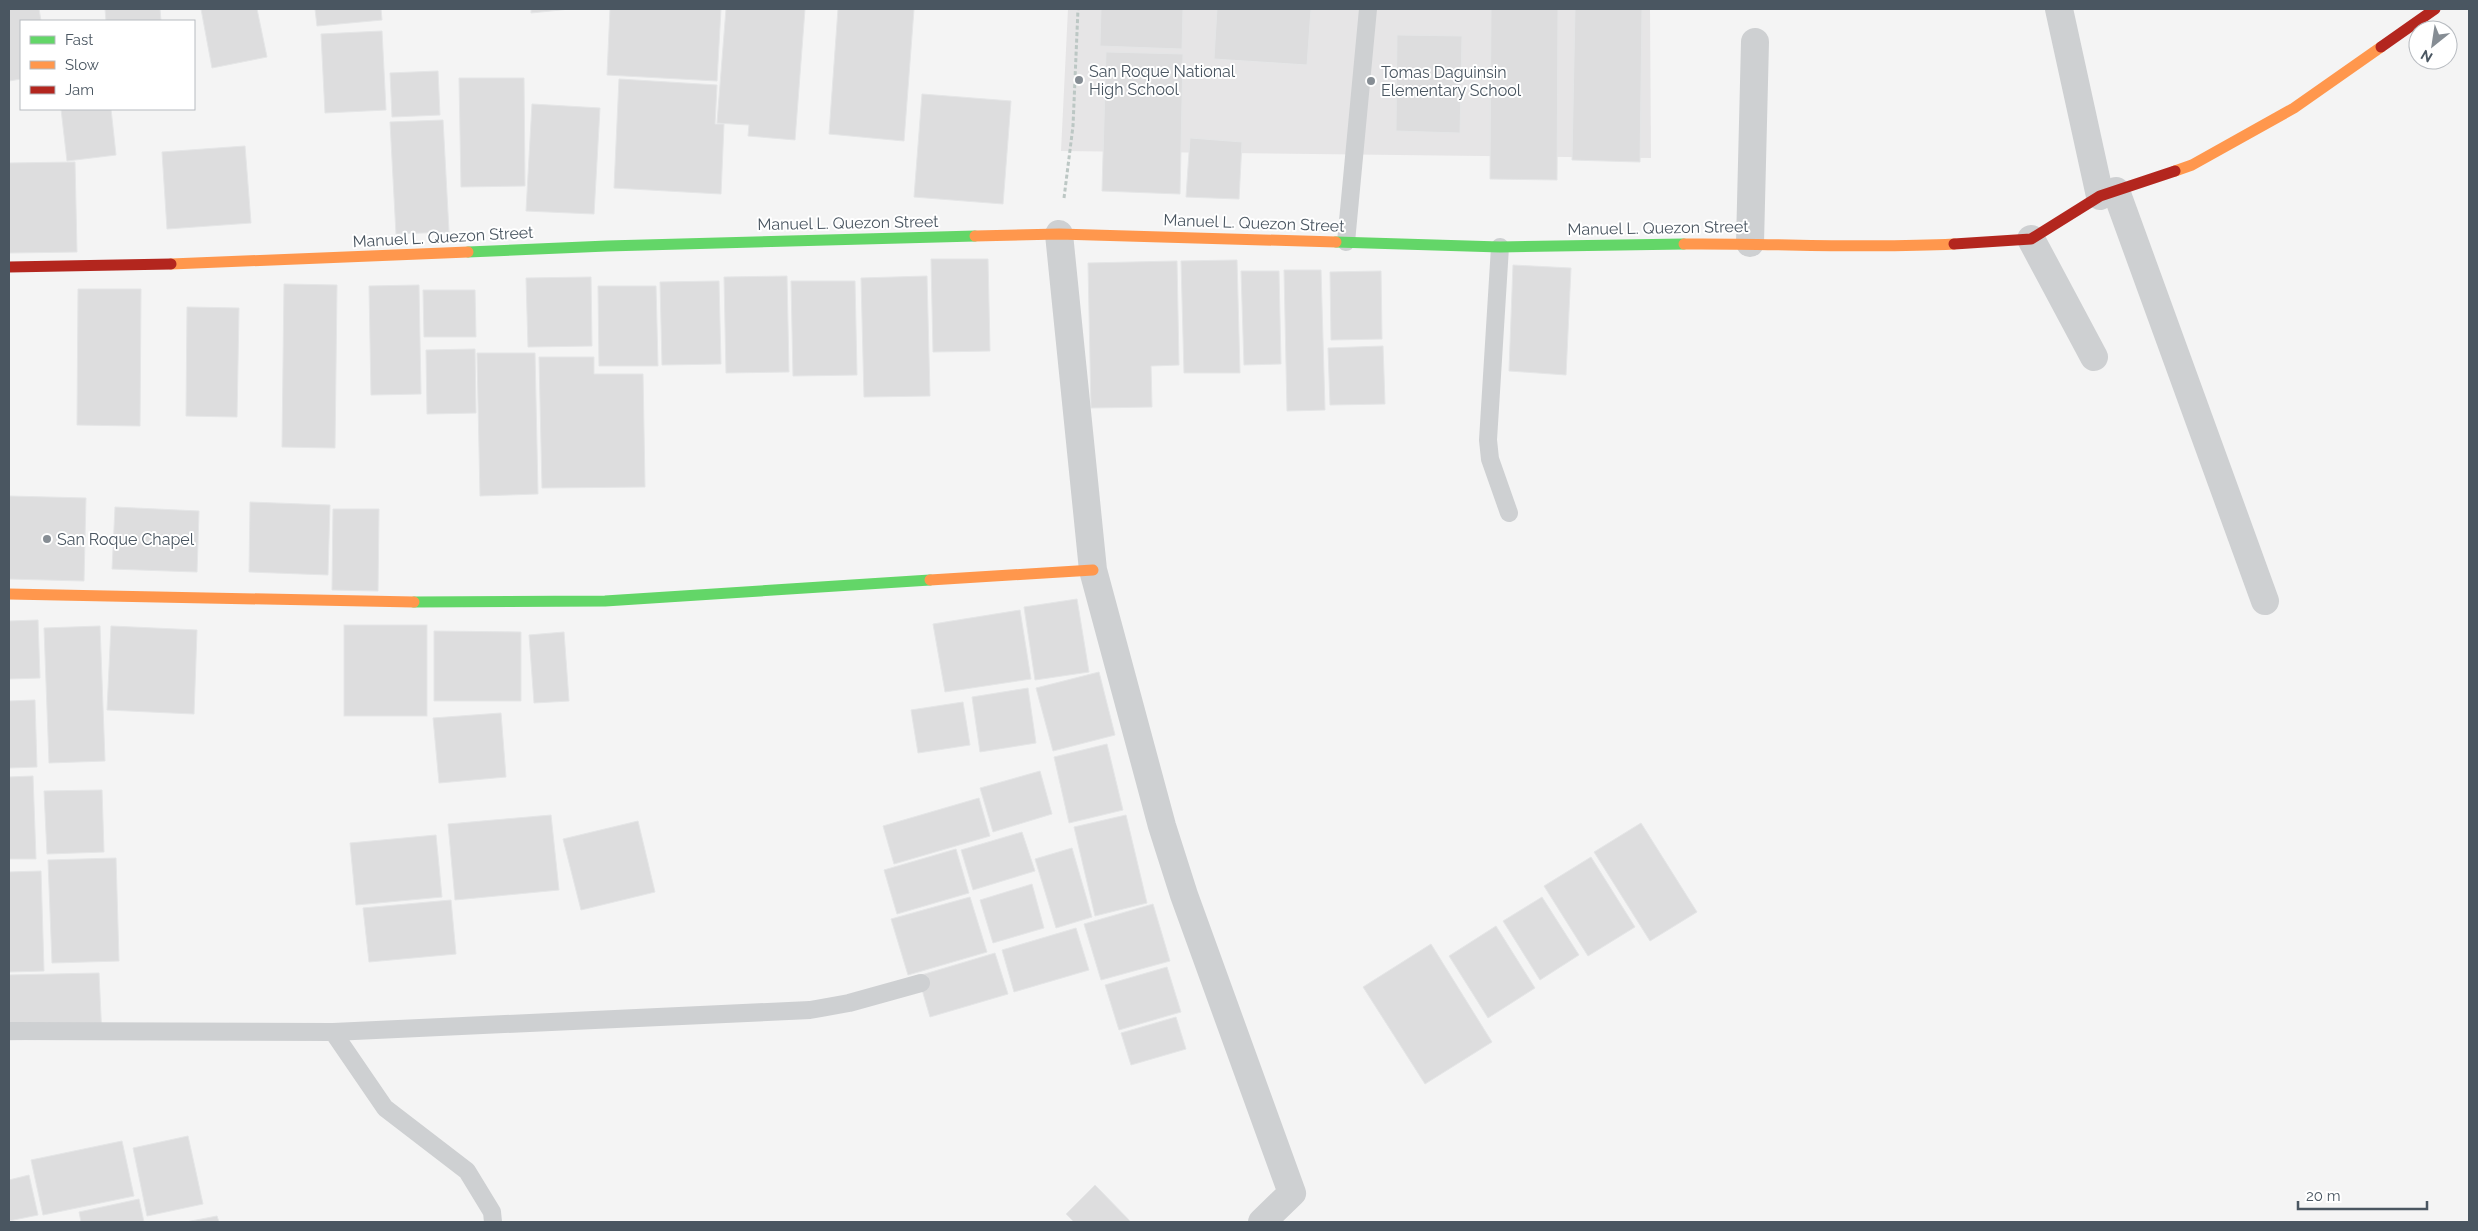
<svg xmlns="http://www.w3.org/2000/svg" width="2478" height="1231" font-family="Raleway,sans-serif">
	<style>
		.education { fill: #e6e5e6 }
		.building { fill: #ddddde; stroke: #e5e6e7 }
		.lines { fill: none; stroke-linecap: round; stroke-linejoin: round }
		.path { stroke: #bcc7c4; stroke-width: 3; stroke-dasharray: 4 2.5; stroke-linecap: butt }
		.lane { stroke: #ced0d2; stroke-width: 18 }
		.street { stroke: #ced0d2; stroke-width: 28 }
		.fast { stroke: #63d668; stroke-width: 11 }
		.slow { stroke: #ff974d; stroke-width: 11 }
		.jam { stroke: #b3261e; stroke-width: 11 }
		.poi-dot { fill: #868d94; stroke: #fff; stroke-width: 2 }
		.labels { text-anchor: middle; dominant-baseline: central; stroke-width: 4; stroke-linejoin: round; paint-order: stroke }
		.poi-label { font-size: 16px; fill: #4a5661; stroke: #fff; text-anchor: start }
		.street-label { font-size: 16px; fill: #4a5661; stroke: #fff }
	</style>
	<rect width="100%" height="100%" fill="#f4f4f4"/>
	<polygon class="education" points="1068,9 1650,9 1651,158 1061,151"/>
	<g class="building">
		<polygon points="9,9 39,9 41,21 21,21 21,79 9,81"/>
		<polygon points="105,9 160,9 161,21 106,21"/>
		<polygon points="201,9 257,9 267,57 212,68"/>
		<polygon points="315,9 381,9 382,20 317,26"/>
		<polygon points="531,9 570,9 531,13"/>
		<polygon points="610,9 721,9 717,81 607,75"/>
		<polygon points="726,9 805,9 795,140 748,136 749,125 717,123"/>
		<polygon points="838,9 914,9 904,141 829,134"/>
		<polygon points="1101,9 1183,9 1182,49 1100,46"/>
		<polygon points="1217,9 1311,9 1307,65 1214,59"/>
		<polygon points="1491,9 1558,9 1557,180 1490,179"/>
		<polygon points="1575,9 1642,9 1640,162 1572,160"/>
		<polygon points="382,31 386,110 325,113 321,34"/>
		<polygon points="1397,35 1462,36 1460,133 1396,131"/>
		<polygon points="1106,52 1183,54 1180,194 1102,191"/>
		<polygon points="438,71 440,115 392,117 390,73"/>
		<polygon points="459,78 524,78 525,186 461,187"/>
		<polygon points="619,79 717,85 715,124 724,124 721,194 614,188"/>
		<polygon points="922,94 1011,101 1003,204 914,197"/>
		<polygon points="532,104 600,108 594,214 526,211"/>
		<polygon points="61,109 111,109 116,155 67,161"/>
		<polygon points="443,120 449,232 396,234 390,122"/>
		<polygon points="1190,138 1242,142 1239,199 1186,197"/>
		<polygon points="245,146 251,223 167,229 162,152"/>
		<polygon points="75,162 77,252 9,253 9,163"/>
		<polygon points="931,259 988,259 990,351 933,352"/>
		<polygon points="1237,260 1240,373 1184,373 1181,261"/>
		<polygon points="1177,261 1179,365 1151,366 1152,407 1091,408 1088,263"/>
		<polygon points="1513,265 1571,268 1566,375 1509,371"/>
		<polygon points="1284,270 1321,270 1325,410 1287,411"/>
		<polygon points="1241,271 1279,271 1281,364 1244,365"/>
		<polygon points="1381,271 1382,339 1331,340 1330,272"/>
		<polygon points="787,276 789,372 726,373 724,277"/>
		<polygon points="927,276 930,396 864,397 861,278"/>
		<polygon points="591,277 592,346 528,347 526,278"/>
		<polygon points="719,281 721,364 662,365 660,282"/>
		<polygon points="791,281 855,281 857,375 793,376"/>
		<polygon points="284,284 337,285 335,448 282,447"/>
		<polygon points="419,285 421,394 371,395 369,286"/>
		<polygon points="598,286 656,286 658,366 599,366"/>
		<polygon points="78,289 141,289 140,426 77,425"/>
		<polygon points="423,290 475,290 476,337 424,337"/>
		<polygon points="187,307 239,308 237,417 186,416"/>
		<polygon points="1383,346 1385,404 1330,405 1328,348"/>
		<polygon points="475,349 476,413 427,414 426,350"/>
		<polygon points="477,353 535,353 538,494 480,496"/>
		<polygon points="539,357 594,357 594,374 643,374 645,487 542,488"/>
		<polygon points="9,496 86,498 84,581 9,579"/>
		<polygon points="250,502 330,505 328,575 249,572"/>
		<polygon points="115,507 199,511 197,572 112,569"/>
		<polygon points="333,509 379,509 378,591 332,590"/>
		<polygon points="1077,599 1089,672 1035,680 1024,607"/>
		<polygon points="1020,610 1031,679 945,692 933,624"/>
		<polygon points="38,620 40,678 9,679 9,621"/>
		<rect x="344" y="625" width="83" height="91"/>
		<polygon points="100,626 105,761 49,763 44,628"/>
		<polygon points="111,626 197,630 194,714 107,710"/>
		<polygon points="434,631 521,632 521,701 434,701"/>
		<polygon points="564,632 569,701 534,703 529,635"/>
		<polygon points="1099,672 1115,735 1053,751 1036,688"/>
		<polygon points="1028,688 1036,743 980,752 972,697"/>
		<polygon points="35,700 37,767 9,768 9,701"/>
		<polygon points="963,702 970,745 918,753 911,710"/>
		<polygon points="501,713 506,777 439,783 433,718"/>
		<polygon points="1107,744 1123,810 1069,823 1054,757"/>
		<polygon points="1040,771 1052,814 993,832 980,788"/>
		<polygon points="33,776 36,859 9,859 9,777"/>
		<polygon points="102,790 104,852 47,854 44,791"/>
		<polygon points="979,798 990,836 894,864 883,826"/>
		<polygon points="551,815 559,890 455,900 448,824"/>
		<polygon points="1126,815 1147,903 1095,916 1074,827"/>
		<polygon points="638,821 655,892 581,910 563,839"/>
		<polygon points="1641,823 1697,912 1650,941 1594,852"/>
		<polygon points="1022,832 1035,871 973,890 961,850"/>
		<polygon points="436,835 442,897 356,905 350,843"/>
		<polygon points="1072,848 1092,917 1056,928 1035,859"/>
		<polygon points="956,849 969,893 897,914 884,870"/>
		<polygon points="1591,857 1635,927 1588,956 1544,886"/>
		<polygon points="116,858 119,961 52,963 48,860"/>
		<polygon points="41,871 44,971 9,972 9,872"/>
		<polygon points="1032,884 1044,928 993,943 980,900"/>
		<polygon points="970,897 987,952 908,975 891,919"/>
		<polygon points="1542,897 1579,955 1540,980 1503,921"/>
		<polygon points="451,900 456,954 369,962 363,908"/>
		<polygon points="1153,904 1170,961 1101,980 1084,924"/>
		<polygon points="1496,926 1535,988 1488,1018 1449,956"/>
		<polygon points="1076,928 1089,970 1014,992 1002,950"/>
		<polygon points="1431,944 1492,1042 1425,1084 1363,987"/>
		<polygon points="995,953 1008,994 930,1017 918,976"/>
		<polygon points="1167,967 1181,1012 1119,1030 1105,985"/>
		<polygon points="99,973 102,1037 9,1040 9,975"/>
		<polygon points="1176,1017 1186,1049 1131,1065 1121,1033"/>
		<polygon points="188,1136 203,1204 147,1216 133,1148"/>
		<polygon points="122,1141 134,1196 43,1215 31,1160"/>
		<polygon points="29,1175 38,1215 9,1221 9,1180"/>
		<polygon points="1095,1185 1131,1222 1074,1222 1066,1214"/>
		<polygon points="139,1199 144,1222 81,1222 79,1212"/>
		<polygon points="217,1216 219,1222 186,1222"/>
	</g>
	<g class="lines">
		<polyline class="path" points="1064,198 1073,126 1078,9"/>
		<g class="lane">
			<polyline points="1346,242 1368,9"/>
			<polyline points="1500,247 1488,440 1490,459 1509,513"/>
			<polyline points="9,1031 333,1032 810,1010 849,1003 921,983"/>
			<polyline points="333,1032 385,1108 467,1171 492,1212 493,1222"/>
		</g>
		<g class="street">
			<polyline points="2059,9 2100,196"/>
			<polyline points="2116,191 2265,601"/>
			<polyline points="1059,234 1093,570 1162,826 1184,895 1292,1193 1262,1222"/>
			<polyline points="2031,239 2094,357"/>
			<polyline points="1750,243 1755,42"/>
		</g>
		<g class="fast">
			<polyline points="1336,242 1500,247 1684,244"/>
			<polyline points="468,252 607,246 975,236"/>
			<polyline points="414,602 605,601 930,580"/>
		</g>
		<g class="slow">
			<polyline points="2175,171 2192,165 2294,108 2381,47"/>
			<polyline points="975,236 1059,234 1336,242"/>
			<path d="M 1684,244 C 1774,243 1864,249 1954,244"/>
			<polyline points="171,264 468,252"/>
			<polyline points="930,580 1093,570"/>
			<polyline points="9,594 414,602"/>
		</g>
		<g class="jam">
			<polyline points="2381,47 2435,9"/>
			<polyline points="1954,244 2031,239 2100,196 2175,171"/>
			<polyline points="9,267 171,264"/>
		</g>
	</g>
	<g class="poi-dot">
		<circle cx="1079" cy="80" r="5"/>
		<circle cx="1371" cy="81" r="5"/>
		<circle cx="47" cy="539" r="5"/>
	</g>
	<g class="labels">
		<g class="poi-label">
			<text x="1089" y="71">San Roque National<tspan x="1089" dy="18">High School</tspan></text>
			<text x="1381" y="72">Tomas Daguinsin<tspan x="1381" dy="18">Elementary School</tspan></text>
			<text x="57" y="539">San Roque Chapel</text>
		</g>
		<g class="street-label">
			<text transform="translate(848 223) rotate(-1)">Manuel L. Quezon Street</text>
			<text transform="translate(1254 223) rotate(2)">Manuel L. Quezon Street</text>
			<text transform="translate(1658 228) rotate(-1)">Manuel L. Quezon Street</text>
			<text transform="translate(443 237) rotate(-3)">Manuel L. Quezon Street</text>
		</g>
	</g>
	<rect width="2478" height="1231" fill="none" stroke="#4a5661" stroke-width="20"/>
	<rect x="20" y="20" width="175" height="90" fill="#ffffff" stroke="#b7bbc0"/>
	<rect x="30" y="36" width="25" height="8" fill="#63d668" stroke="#b7bbc0"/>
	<text x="65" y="45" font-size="15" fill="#4a5661">Fast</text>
	<rect x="30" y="61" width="25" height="8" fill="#ff974d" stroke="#b7bbc0"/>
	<text x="65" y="70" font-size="15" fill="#4a5661">Slow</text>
	<rect x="30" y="86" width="25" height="8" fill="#b3261e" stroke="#b7bbc0"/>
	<text x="65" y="95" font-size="15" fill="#4a5661">Jam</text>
	<g transform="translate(2433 45) rotate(210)"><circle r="24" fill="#ffffff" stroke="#b7bbc0"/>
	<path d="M0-4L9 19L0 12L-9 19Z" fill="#868d94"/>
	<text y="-8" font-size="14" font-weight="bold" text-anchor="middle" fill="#4a5661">N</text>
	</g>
	<path d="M2298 1201v8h129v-8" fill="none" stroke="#4a5661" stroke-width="2.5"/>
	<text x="2306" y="1201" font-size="15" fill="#4a5661" stroke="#ffffff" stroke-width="4" paint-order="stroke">20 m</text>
</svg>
